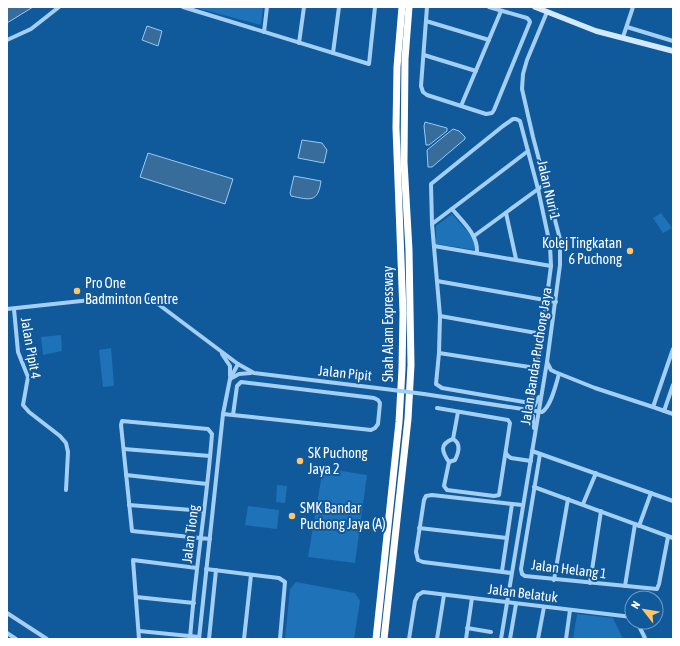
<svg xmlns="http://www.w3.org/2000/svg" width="680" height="646" font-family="'Asap Condensed',sans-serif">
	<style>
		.green { fill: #1e72b8 }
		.water { fill: #376c9b; stroke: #94ccf8 }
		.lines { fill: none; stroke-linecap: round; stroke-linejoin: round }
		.street { stroke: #a3cff5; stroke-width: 4 }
		.secondary { stroke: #d3e9fe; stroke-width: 5.5 }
		.highway { stroke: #fff; stroke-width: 7 }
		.street-bridge { stroke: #a3cff5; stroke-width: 4 }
		.poi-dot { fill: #ffc566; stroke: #10599b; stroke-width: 1.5 }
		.labels { text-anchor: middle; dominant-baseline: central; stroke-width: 4; stroke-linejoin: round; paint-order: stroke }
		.street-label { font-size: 14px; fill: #fff; stroke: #10599b }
		.poi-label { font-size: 14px; fill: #fff; stroke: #10599b; text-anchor: start }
	</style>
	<rect width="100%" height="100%" fill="#10599b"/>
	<g class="green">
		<polygon points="193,7 263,7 261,25"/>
		<polygon points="661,213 672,228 663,233 653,218"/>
		<polygon points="452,214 474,239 475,250 436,244 436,226"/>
		<polygon points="61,335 62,351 43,355 41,337"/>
		<polygon points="111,348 114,386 103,387 99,350"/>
		<polygon points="323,468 367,475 355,563 308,557"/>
		<polygon points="277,485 287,486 285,503 276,502"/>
		<polygon points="248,506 279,510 277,529 245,525"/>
		<polygon points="296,582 355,593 360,601 354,639 285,639 290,589"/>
		<polygon points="577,614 613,618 623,639 573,639"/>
	</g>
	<g class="water">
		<polygon points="7,7 33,7 7,23"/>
		<polygon points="147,26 162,31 158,46 142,40"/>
		<polygon points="425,122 447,128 447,131 429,145 426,145 424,126"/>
		<polygon points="453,129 459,131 465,137 465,139 432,167 428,167 427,150"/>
		<polygon points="302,140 322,143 327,150 324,163 298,158"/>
		<polygon points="148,153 233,179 225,204 140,177"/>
		<path d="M 294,176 L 321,181 C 318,203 310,200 291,196 L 290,193 Z"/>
	</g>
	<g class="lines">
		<g class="street">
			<polyline points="183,7 369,64 375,7"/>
			<polyline points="427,7 421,86 423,92 427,95 486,114 492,113 494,110 530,22 529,20 527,18 489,7"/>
			<polyline points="426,21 489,40"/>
			<polyline points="627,27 673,41"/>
			<polyline points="264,32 267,7"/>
			<polyline points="623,37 633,7"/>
			<polyline points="7,40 31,29 59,7"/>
			<polyline points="299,43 304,7"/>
			<polyline points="333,53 339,7"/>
			<polyline points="424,55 476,71"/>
			<polyline points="461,106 501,11"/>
			<polygon points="513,119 516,119 520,121 538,189 550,245 551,266 542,334 532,397 528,402 524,402 442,388 436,384 439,353 440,316 432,224 431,184 503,126"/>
			<path d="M 452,209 C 463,222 478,235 477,252"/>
			<polyline points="506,213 516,259"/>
			<polyline points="432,224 528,151"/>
			<polyline points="474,236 545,184"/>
			<polyline points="434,246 551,266"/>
			<polyline points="437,281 556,302"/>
			<polyline points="7,309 100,299 144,298 154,301 238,364 254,373 385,389"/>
			<polyline points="14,309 18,352 28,377 23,405 29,412 60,436 66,443 68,452 66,490"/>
			<polyline points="440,316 542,334"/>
			<polyline points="439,353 536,368"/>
			<polyline points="222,354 230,366 230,376"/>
			<polyline points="547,362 551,370 555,372 595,388 653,407 673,349"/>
			<polyline points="230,379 239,374 251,373"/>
			<path d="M 424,394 L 542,412 C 551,407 556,384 559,374"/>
			<polyline points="653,407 673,414"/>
			<path d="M 437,408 L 508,420 L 510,423 L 499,495 L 494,496 L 447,490 L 444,486 L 449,462 C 442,452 439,444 453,439"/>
			<polyline points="527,409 534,406 539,397"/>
			<polyline points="525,411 533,416 534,428"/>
			<polyline points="664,411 673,385"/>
			<polyline points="223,414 252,417 371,430 375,428 378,424 380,403 378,400 374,398 241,382 237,386 233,415"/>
			<polyline points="453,439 458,412"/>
			<polyline points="124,449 210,456"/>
			<polyline points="532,451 673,501"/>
			<polyline points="506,453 508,456 511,458 531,461"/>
			<polyline points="540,454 521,569 522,574 525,576 657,589 659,584 668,537"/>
			<path d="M 449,462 L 455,460 C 459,452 461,443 453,439"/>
			<polyline points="126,475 207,484"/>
			<polyline points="534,487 673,538"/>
			<polyline points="583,504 596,473"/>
			<polyline points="129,505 204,511"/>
			<polyline points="639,526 651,493"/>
			<polyline points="419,528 507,538"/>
			<polyline points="206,569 279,578 285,582 280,639"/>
			<polyline points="502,571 512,504"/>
			<polyline points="511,573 423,562 418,560 416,552 424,500 426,496 432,495 522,505"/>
			<polyline points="554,580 568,499"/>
			<polyline points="590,583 601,511"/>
			<polyline points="625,586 635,524"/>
			<polyline points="136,597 194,603"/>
			<polyline points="7,613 47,639"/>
			<polyline points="637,622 645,638"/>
			<polyline points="467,628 491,632"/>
			<polyline points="139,631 199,637"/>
			<polyline points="7,633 16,639"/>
			<polyline points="139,639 133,560 197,568"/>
			<path d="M 190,639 C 195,570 207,502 212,434 L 208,429 L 122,421 L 121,425 L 132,531 L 200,538 L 210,539"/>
			<polyline points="199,639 223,414 230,379 238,364"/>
			<polyline points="209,639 216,570"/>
			<polyline points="244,639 251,575"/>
			<polyline points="409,639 415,601 418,595 423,592 632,617"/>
			<polyline points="437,639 444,595"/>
			<polyline points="466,639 472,598"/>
			<polyline points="501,639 547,362 560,265 560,239 533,137 522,89 523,74 527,60 547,12"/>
			<polyline points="510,639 516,604"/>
			<polyline points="538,639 544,607"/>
			<polyline points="566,639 570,610"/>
		</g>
		<polyline class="secondary" points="535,7 596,31 673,51"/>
		<g class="highway">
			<polyline points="376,639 399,422 402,369 403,313 396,128 397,67 402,7"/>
			<polyline points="384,639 408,419 411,365 409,250 404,162 405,59 409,7"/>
		</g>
		<polyline class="street-bridge" points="385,389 424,394"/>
	</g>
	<g class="poi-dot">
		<circle cx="630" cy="251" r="4"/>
		<circle cx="77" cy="291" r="4"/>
		<circle cx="300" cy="461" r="4"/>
		<circle cx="292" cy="516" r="4"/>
	</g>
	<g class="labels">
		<g class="street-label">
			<text transform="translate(549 190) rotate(77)">Jalan Nuri 1</text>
			<text transform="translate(388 324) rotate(-90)">Shah Alam Expressway</text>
			<text transform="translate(31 348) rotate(80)">Jalan Pipit 4</text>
			<text transform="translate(536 356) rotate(-81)">Jalan Bandar Puchong Jaya</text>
			<text transform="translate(345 373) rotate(6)">Jalan Pipit</text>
			<text transform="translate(190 534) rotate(-83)">Jalan Tiong</text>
			<text transform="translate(569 569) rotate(7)">Jalan Helang 1</text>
			<text transform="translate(523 593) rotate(7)">Jalan Belatuk</text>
		</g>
		<g class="poi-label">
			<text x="622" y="243" text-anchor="end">Kolej Tingkatan<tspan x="622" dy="16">6 Puchong</tspan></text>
			<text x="85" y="283">Pro One<tspan x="85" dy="16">Badminton Centre</tspan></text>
			<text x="308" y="453">SK Puchong<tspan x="308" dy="16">Jaya 2</tspan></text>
			<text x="300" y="508">SMK Bandar<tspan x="300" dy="16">Puchong Jaya (A)</tspan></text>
		</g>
	</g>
	<rect width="680" height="646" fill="none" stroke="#ffffff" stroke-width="16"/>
	<g transform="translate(644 610) rotate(301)"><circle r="19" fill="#10599b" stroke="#709bc3"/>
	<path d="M0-3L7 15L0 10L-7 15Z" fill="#ffc566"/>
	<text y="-6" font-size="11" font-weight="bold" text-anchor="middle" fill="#ffffff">N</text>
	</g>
</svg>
